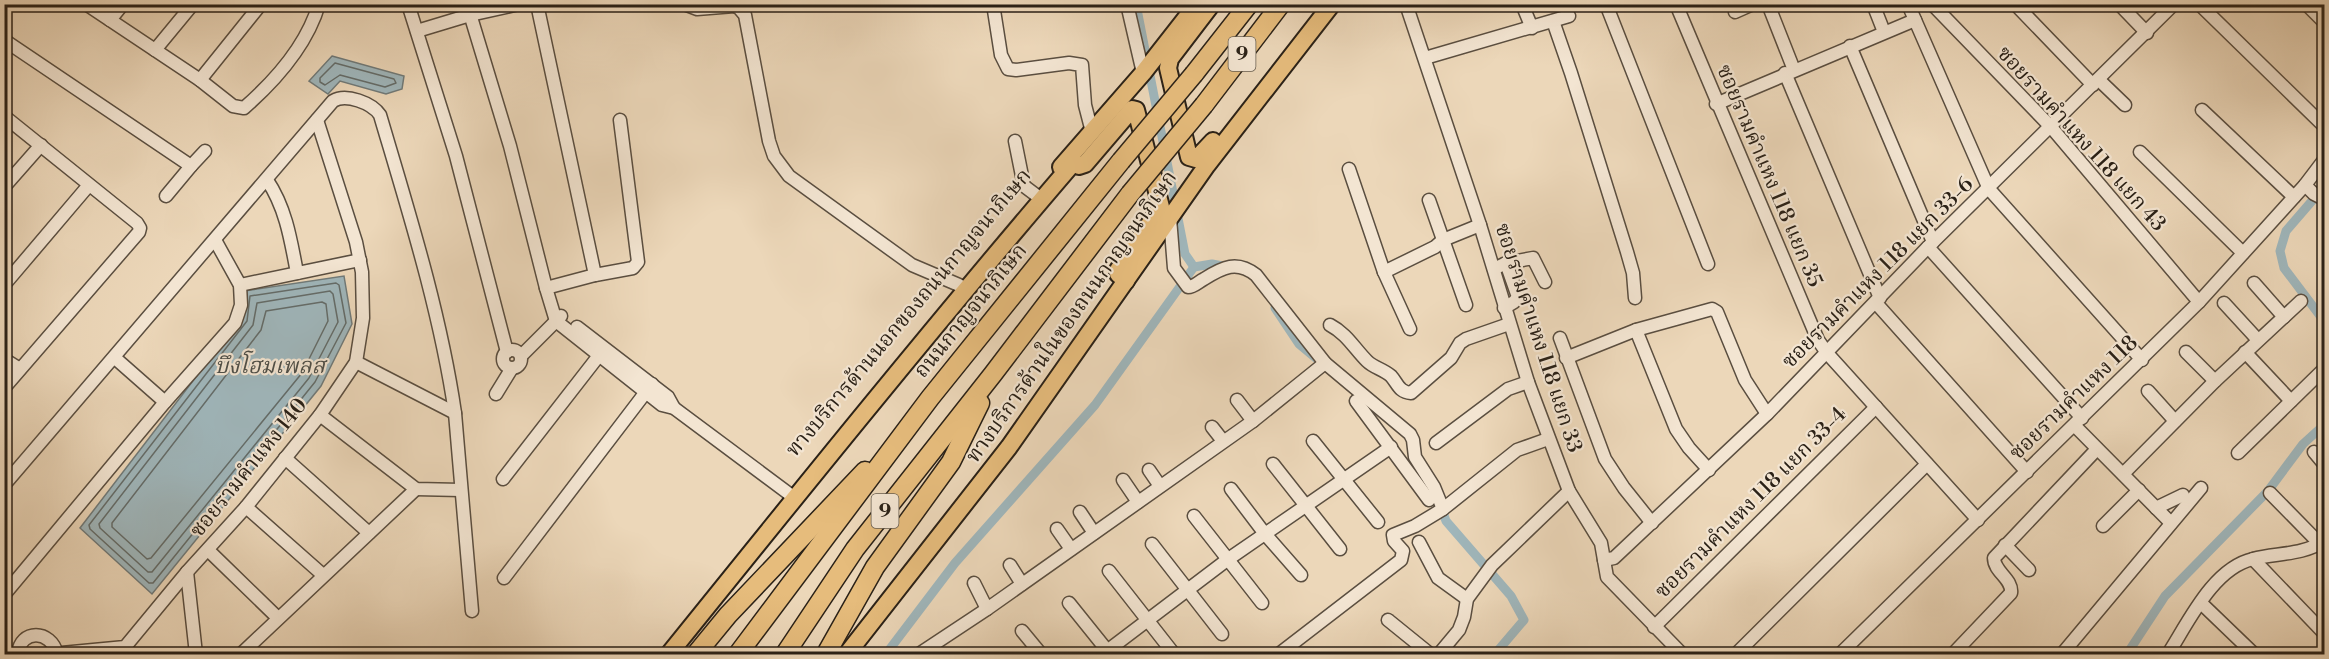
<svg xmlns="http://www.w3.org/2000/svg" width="2329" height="659" font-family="'Libre Bodoni','Noto Serif Thai',serif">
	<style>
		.water { fill: #9fb6bb; stroke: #707a79; stroke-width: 1.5 }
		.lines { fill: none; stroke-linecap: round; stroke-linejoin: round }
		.shore { stroke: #646c69; stroke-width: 1.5 }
		.canal { stroke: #9fb6bb; stroke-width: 9 }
		.minor-casing { stroke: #5a4e40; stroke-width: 15 }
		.major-casing { stroke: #2a2117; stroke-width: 20 }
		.highway-casing { stroke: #2a2117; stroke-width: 21 }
		.minor { stroke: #f3e5d2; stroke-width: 12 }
		.major { stroke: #e6bc7c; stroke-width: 16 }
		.highway { stroke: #e6bc7c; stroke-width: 18 }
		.highway-bridge-casing { stroke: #2a2117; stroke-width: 21; stroke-linecap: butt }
		.highway-bridge { stroke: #e6bc7c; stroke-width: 18 }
		.labels { text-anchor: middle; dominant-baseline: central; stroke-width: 4.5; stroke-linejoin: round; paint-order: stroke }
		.shield { fill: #f3e5d2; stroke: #665c4f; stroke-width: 1.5 }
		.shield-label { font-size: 20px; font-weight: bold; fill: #2a2117 }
		.street-label { font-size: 21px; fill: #2a2117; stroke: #f3e5d2 }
		.water-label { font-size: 22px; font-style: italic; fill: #4d4e48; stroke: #f3e5d2 }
	</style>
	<rect width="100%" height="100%" fill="#ecd7b9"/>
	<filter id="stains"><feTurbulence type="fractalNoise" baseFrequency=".00333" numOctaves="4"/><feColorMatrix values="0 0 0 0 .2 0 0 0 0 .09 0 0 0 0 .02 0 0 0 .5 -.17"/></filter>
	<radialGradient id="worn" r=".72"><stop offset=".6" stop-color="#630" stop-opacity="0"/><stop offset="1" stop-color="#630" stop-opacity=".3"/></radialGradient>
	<g class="water">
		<polygon points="332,56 404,76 402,89 386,94 340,81 328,94 309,81"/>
		<polygon points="344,276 352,324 321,386 152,594 80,528 242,317 244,291"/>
	</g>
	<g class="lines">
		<g class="shore">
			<polygon points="335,63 394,79 396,83 385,87 340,75 325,85 320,82 320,78"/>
			<polygon points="336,283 339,285 346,323 315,382 153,583 149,583 90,529 89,525 247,321 250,296"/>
			<polygon points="330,291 333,294 338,322 309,378 152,572 148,572 100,528 99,524 253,325 257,303"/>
			<polygon points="322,302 326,304 328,321 302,373 151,558 147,559 112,527 112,523 261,330 266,311"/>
		</g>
		<g class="canal">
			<polyline points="1136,4 1185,254 1194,267 1212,264 1228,267"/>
			<polyline points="2324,187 2286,231 2280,251 2284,268 2324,321"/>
			<polyline points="1275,308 1299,344 1317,359"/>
			<polyline points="1440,504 1446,521 1511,596 1524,620 1495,654"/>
			<polyline points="886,654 955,563 1095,405 1194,267"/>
			<polyline points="2127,654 2165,596 2268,491 2303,444 2324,425"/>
		</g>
		<defs>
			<g id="minor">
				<path d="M 86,4 L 200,80 L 233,106 L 244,108 C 276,80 307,45 319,4"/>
				<polyline points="408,4 456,156 507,352"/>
				<polyline points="467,4 510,146 546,288 556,321 662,405 674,408 788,493"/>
				<polyline points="537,4 595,275"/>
				<polyline points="684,4 697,9 734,6 739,8 745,15 769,141 774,156 789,176 912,265 959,285"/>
				<polyline points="993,4 1001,55 1008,69 1016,70 1069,63 1082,65 1085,105 1092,132"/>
				<polyline points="1127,4 1143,73"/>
				<polyline points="1406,4 1480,225 1528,382 1569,491 1601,543 1607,577 1682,654"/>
				<polyline points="1522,4 1532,28"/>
				<polyline points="1606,4 1708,264"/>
				<polyline points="1676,4 1818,340 1827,353 1978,520"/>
				<polyline points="1768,4 1794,70"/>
				<polyline points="1873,4 1884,32"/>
				<polyline points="1908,4 1989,189 2142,360"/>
				<polyline points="1932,4 2051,127 2199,302"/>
				<polyline points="2015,4 2093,85"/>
				<polyline points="2119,4 2147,33"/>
				<polyline points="2199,4 2324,126"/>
				<polyline points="2306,4 2324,22"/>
				<polyline points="1735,12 1753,4"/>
				<polyline points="110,20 123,4"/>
				<polyline points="1553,21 1571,73 1627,252 1633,273 1635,298"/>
				<polyline points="417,31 470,15 519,4"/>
				<polyline points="4,40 191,166 205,151"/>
				<polyline points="1850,46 1933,242"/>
				<polyline points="155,50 193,4"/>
				<polyline points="1425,58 1569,16"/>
				<polyline points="1785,73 1880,298"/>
				<polyline points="200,80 261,4"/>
				<polyline points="2099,80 2125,105"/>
				<polyline points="1716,104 1915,20"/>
				<polyline points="2202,110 2294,197"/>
				<polyline points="4,116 137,223 140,228 139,232 4,388"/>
				<polyline points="1015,141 1024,186 1036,195"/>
				<polyline points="2140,152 2243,253"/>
				<polyline points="1349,169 1384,272 1410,329"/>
				<path d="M 267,180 C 286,208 291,241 297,273"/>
				<polyline points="2305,185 2314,194 2324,199"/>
				<polyline points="4,187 41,145"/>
				<polyline points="166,196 191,166"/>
				<polyline points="1429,200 1466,305"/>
				<path d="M 1170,218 L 1174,268 L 1188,287 C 1194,287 1198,282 1204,279 C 1223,267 1237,260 1256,275 L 1325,363 L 1410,434 L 1413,440 L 1415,457 L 1434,487 L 1443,509"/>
				<polyline points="1928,247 2082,418"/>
				<polyline points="1494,269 1506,263 1533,258 1545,282"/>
				<polyline points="1384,272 1435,247 1443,240 1480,225"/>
				<polyline points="2254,283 2284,317"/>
				<polyline points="4,285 89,185"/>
				<polyline points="240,285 360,260"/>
				<polyline points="546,288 595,275 633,268 638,262 620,120"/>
				<polyline points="1876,303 2027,472"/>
				<polyline points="2224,303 2258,340"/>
				<polyline points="1504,308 1514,302 1518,297 1506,263"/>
				<path d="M 1330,325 C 1347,334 1354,348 1367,361 C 1374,368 1383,369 1391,376 C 1398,384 1399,392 1411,393 L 1451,358 L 1460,343 L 1466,339 L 1509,324"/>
				<polyline points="577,327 668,397 674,408"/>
				<polyline points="1636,330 1676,429 1689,448 1709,470"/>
				<polyline points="1560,338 1605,459 1624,488 1652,523"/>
				<circle cx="512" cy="359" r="9"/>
				<polyline points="2186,352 2215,381"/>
				<polyline points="2245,352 2291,401"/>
				<polyline points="521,356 561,316"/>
				<polyline points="115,358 165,402"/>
				<polyline points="1566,358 1636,330 1712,309 1717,312 1745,380 1767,414"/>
				<polyline points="4,359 20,369"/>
				<polyline points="356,362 455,413"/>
				<polyline points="2148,391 2175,421"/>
				<polyline points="496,394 512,368"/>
				<polyline points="1237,400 1253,421"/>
				<polyline points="1356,401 1429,500"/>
				<polyline points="320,415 416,489 461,490"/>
				<polyline points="2075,426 2171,523"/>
				<polyline points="1212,427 1223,441"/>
				<polyline points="1313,441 1378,522"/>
				<polyline points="1436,443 1508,389 1528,382"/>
				<polyline points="2314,452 2324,464"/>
				<polyline points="2238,453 2324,369"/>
				<polyline points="285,458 369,533"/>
				<polyline points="1273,464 1340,549"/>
				<polyline points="1149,470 1160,486"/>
				<polyline points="2123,474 2215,381 2301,301"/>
				<polyline points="503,479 604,349"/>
				<polyline points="1123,480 1138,502"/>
				<path d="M 4,485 L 333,101 C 346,93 372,103 380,115 C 409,213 440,311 455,413 L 472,611"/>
				<polyline points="1231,489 1265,534 1301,575"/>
				<polyline points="2270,493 2324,548"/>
				<polyline points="246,507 323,575"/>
				<polyline points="2156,508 2183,495"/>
				<polyline points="1080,512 1094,533"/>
				<polyline points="1194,516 1262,603"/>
				<polyline points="2103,526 2139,490"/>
				<polyline points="1057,529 1071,549"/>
				<polyline points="1419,542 1438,578 1467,599"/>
				<polyline points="1152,544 1222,634"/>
				<polyline points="2005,545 2029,570"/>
				<polyline points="208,550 278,618"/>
				<polyline points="2253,559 2324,633"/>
				<polyline points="1604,560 1614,558 1767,414 1928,247 2174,4"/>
				<polyline points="1010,565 1022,584"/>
				<polyline points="1109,571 1174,654"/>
				<polyline points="187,572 196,654"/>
				<polyline points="504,578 652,384"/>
				<polyline points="974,583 987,609"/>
				<polyline points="4,595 165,402 235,323 241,305 240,285 215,240"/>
				<polyline points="1069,603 1110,654"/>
				<polyline points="2201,603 2254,654"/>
				<polyline points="1388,620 1430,654"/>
				<polyline points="1654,627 1876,407"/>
				<polyline points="1022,631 1041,654"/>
				<path d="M 18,654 C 20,629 51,629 57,654"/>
				<polyline points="51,654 125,647 187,572 246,507 320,415 356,362 363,318 362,272 356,242 317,120"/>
				<polyline points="241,654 416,489"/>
				<polyline points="919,654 987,609 1253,421 1325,363"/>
				<polyline points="1103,654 1227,560 1391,447"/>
				<polyline points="1279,654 1401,560 1403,551 1394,541 1393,535 1415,526 1443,509 1517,450 1548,439"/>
				<polyline points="1439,654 1459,630 1464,617 1467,599 1492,565 1569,491"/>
				<polyline points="1736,654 1927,464"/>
				<polyline points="1840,654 2199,302 2305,185 2324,160"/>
				<path d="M 1953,654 L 2011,593 C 2013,579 1994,572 1994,558 L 2097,449"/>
				<polyline points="2062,654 2201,488"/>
				<path d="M 2168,654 C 2188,623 2213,568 2253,559 C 2277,553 2303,555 2324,541"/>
			</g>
			<g id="major">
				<polyline points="1212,4 1170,59 1168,68 1189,157 1196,159 1213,141"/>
				<polyline points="1061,167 1143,73 1197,4"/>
				<path d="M 669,654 C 802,489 935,324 1074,162 L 1079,166 L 1085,164 L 1132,109 L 1136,110 L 1161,207 L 1118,270 L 1118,274 L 1126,281"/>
				<polyline points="847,654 1009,447 1207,165 1332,4"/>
			</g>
			<g id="highway">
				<polyline points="1194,74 1249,4"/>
				<polyline points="1204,105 1281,4"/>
				<polyline points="696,654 728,615 865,471"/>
				<polyline points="738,654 930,398 1121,161"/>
				<polyline points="785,654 855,549 993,374 1130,194"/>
				<polyline points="826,654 875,567 951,462 980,403"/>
			</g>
		</defs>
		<use href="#minor" class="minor-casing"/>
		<use href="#major" class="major-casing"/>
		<use href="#highway" class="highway-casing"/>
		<use href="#minor" class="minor"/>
		<use href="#major" class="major"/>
		<use href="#highway" class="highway"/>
		<defs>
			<g id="highway-bridge">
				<polyline points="1121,161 1194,74"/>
				<polyline points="1130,194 1204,105"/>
			</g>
		</defs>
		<use href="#highway-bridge" class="highway-bridge-casing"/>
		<use href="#highway-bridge" class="highway-bridge"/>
	</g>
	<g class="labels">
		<g class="shield">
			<rect x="1228.5" y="37" width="27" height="34" rx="4.5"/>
			<rect x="871.5" y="494" width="27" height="34" rx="4.5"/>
		</g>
		<g class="shield-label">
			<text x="1242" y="54">9</text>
			<text x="885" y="511">9</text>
		</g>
		<g class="street-label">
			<text transform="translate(2081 139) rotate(48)">ซอยรามคำแหง 118 แยก 43</text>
			<text transform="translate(1769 176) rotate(67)">ซอยรามคำแหง 118 แยก 35</text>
			<text transform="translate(1878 273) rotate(-45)">ซอยรามคำแหง 118 แยก 33-6</text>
			<text transform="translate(971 311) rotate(-51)">ถนนกาญจนาภิเษก</text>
			<text transform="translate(909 313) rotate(-50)">ทางบริการด้านนอกของถนนกาญจนาภิเษก</text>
			<text transform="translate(1072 317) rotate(-55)">ทางบริการด้านในของถนนกาญจนาภิเษก</text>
			<text transform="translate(1538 338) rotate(72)">ซอยรามคำแหง 118 แยก 33</text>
			<text transform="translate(2074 398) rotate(-44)">ซอยรามคำแหง 118</text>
			<text transform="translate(249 468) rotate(-51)">ซอยรามคำแหง 140</text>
			<text transform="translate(1751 503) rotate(-45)">ซอยรามคำแหง 118 แยก 33-4</text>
		</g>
		<g class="water-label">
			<text x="270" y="366">บึงโฮมเพลส</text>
		</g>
	</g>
	<rect width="2329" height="659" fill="none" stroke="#ecd7b9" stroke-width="24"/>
	<rect x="6" y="6" width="2317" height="647" fill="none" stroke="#2a2117" stroke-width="3"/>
	<rect x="12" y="12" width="2305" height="635" fill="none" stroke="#2a2117" stroke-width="1.5"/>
	<rect width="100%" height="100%" filter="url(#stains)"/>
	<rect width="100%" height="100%" fill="url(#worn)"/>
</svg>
